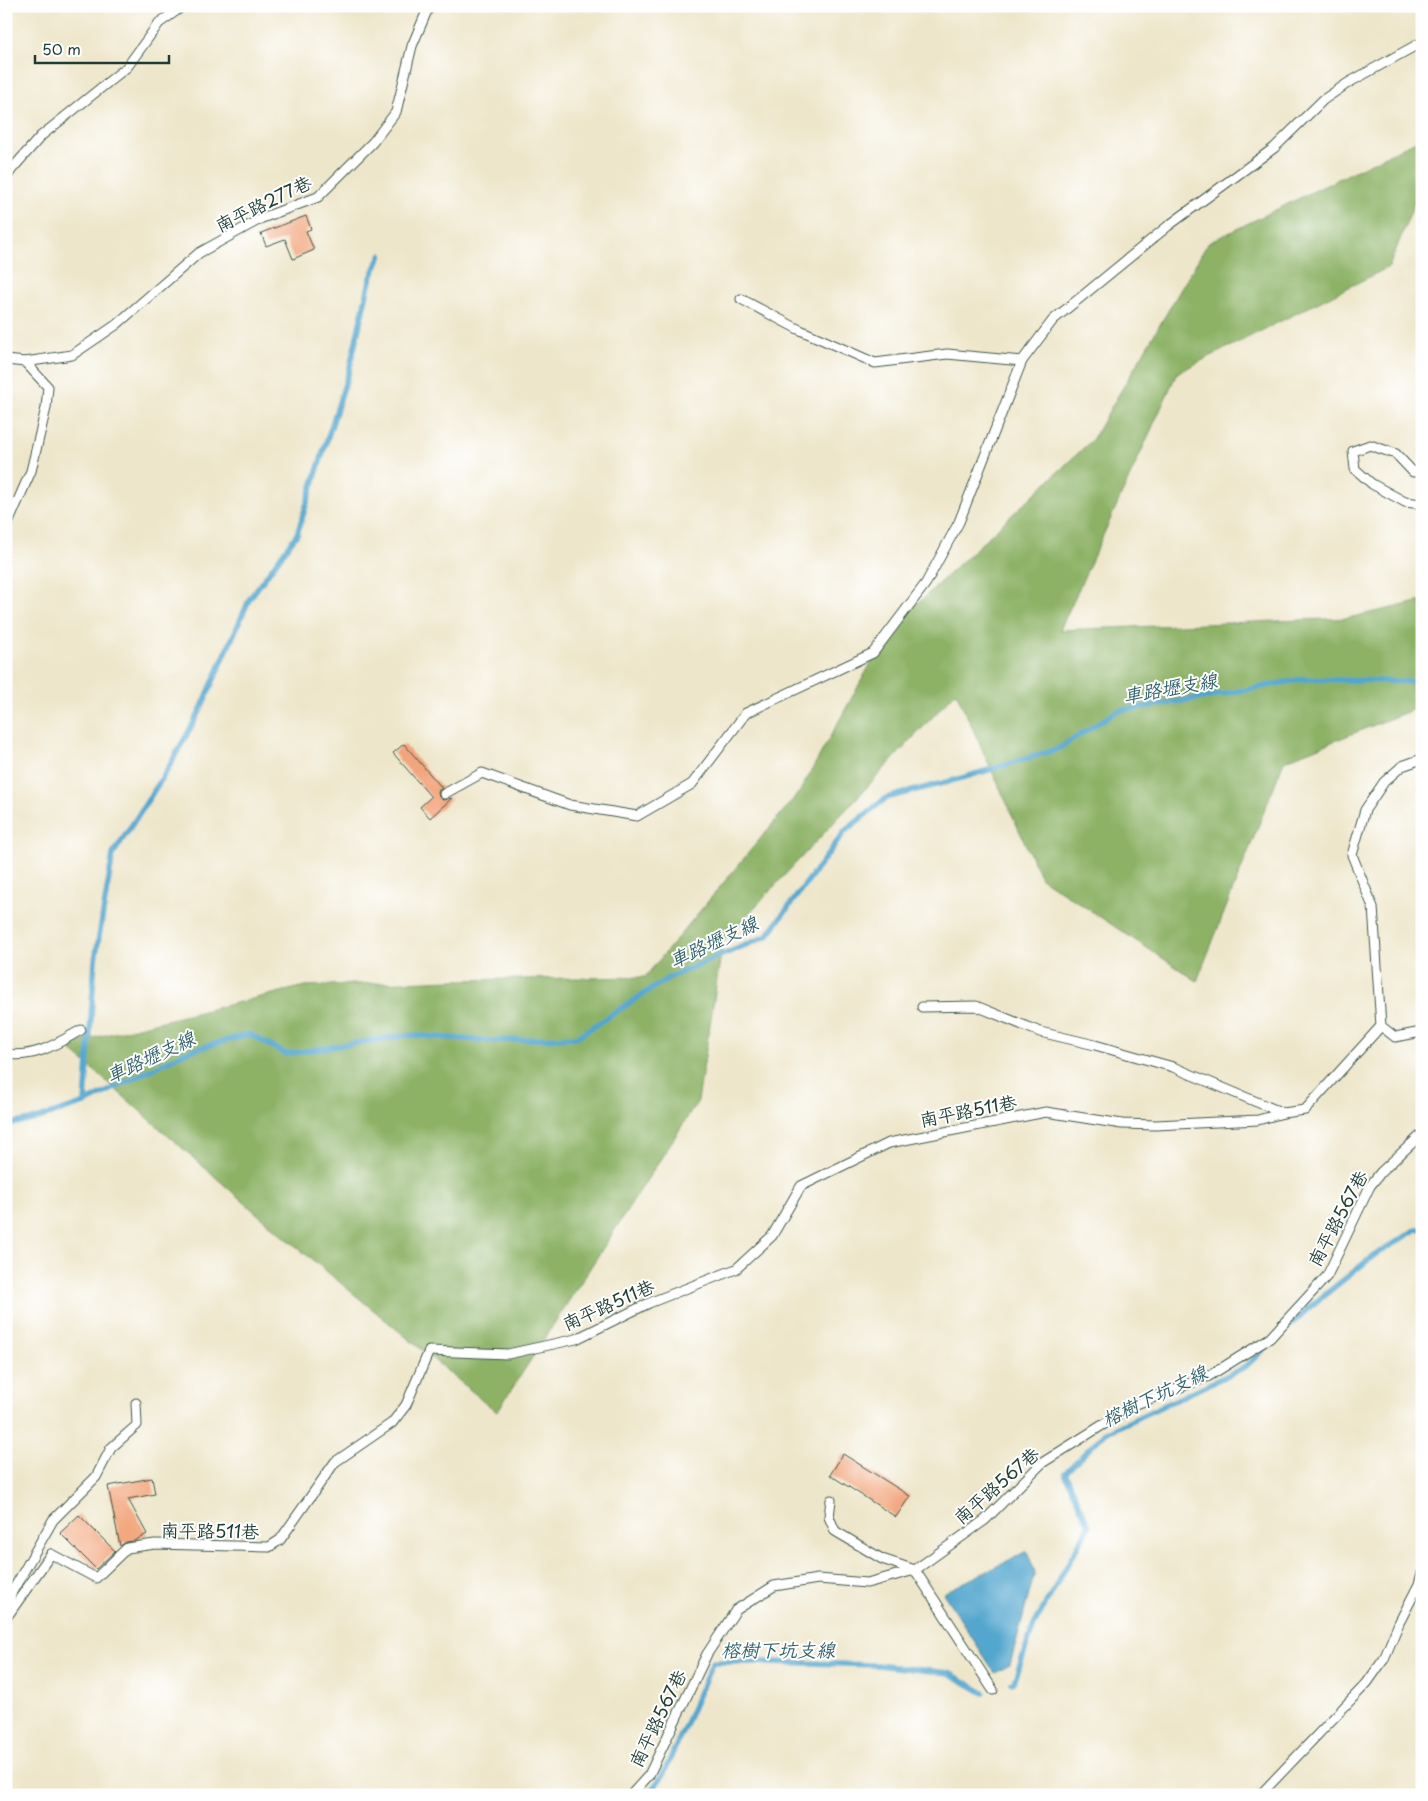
<svg xmlns="http://www.w3.org/2000/svg" width="1428" height="1801" font-family="'Playpen Sans','LXGW WenKai TC',sans-serif">
	<style>
		.forest { fill: #8db266; stroke: #56784d }
		.water { fill: #53a6ce; stroke: #397281 }
		.lines { fill: none; stroke-linecap: round; stroke-linejoin: round }
		.stream { stroke: #53a6ce; stroke-width: 5.5 }
		.building { fill: #f2a57c }
		.service-casing { stroke: #3e564a; stroke-width: 11 }
		.path { stroke: #3e564a; stroke-width: 3; stroke-dasharray: 1 4; stroke-linecap: butt }
		.service { stroke: #fff; stroke-width: 9 }
		.labels { text-anchor: middle; dominant-baseline: central; stroke-width: 4; stroke-linejoin: round; paint-order: stroke }
		.street-label { font-size: 18px; fill: #1f3d34; stroke: #fff }
		.water-label { font-size: 19px; font-style: italic; fill: #31626a; stroke: #fff }
	</style>
	<rect width="100%" height="100%" fill="#fff"/>
	<filter id="ink" filterUnits="userSpaceOnUse"><feTurbulence type="fractalNoise" baseFrequency=".02" numOctaves="2"/><feDisplacementMap in="SourceGraphic" scale="10" xChannelSelector="R" yChannelSelector="G"/><feConvolveMatrix kernelMatrix="1 2 1 2 8 2 1 2 1" color-interpolation-filters="sRGB"/></filter>
	<filter id="wash" filterUnits="userSpaceOnUse"><feTurbulence type="fractalNoise" baseFrequency=".0096" numOctaves="4" result="noise"/><feDisplacementMap in="SourceGraphic" scale="20" xChannelSelector="R" yChannelSelector="G"/><feGaussianBlur stdDeviation="1.12" result="paint"/><feColorMatrix in="noise" values="0 0 0 0 0 0 0 0 0 0 0 0 0 0 0 0 0 1.4 0 .05"/><feComposite in="paint" operator="in"/></filter>
	<g filter="url(#wash)">
		<rect width="100%" height="100%" fill="#eee6ca"/>
		<polygon class="forest" points="1422,138 1422,184 1389,267 1177,373 1060,630 1348,618 1422,601 1422,706 1284,761 1197,981 1041,878 956,692 723,941 698,1101 497,1412 263,1219 65,1045 305,986 452,980 645,977 800,791 890,629 1092,440 1208,243"/>
		<polygon class="water" points="1027,1551 1035,1572 1010,1665 995,1673 943,1593"/>
		<g class="lines">
			<g class="stream">
				<polyline points="85,1103 95,960 113,854 166,772 200,711 250,598 297,534 349,371 370,280 381,255"/>
				<polyline points="6,1125 36,1119 85,1103 186,1052 249,1034 286,1054 408,1035 493,1041 577,1037 670,977 767,936 845,831 886,798 962,778 1058,749 1117,711 1208,697 1303,679 1422,682"/>
				<polyline points="1012,1683 1014,1682 1034,1625 1089,1526 1065,1473 1105,1433 1245,1367 1312,1305 1372,1257 1417,1229 1422,1229"/>
				<polyline points="648,1795 663,1775 713,1662 770,1662 877,1665 949,1673 984,1693"/>
			</g>
		</g>
		<g id="blocks">
			<g class="building">
				<polygon points="306,216 311,229 306,231 314,250 293,259 285,239 266,246 261,233"/>
				<polygon points="404,744 442,788 438,791 439,797 443,800 452,798 430,818 420,807 431,797 393,753"/>
				<polygon points="843,1454 910,1496 896,1517 830,1475"/>
				<polygon points="152,1478 155,1494 128,1499 147,1534 134,1541 126,1542 120,1546 108,1486"/>
				<polygon points="79,1515 115,1551 96,1569 60,1533"/>
			</g>
		</g>
	</g>
	<g filter="url(#ink)">
		<use href="#blocks" fill-opacity="0" stroke="#3e564a" stroke-width="1"/>
		<g class="lines">
			<defs>
				<g id="service">
					<polyline points="6,178 12,169 41,136 127,67 159,23 183,6"/>
					<polyline points="741,299 798,329 875,363 947,354 1022,361"/>
					<polyline points="6,360 25,362 72,355 116,325 199,253 262,218 318,197 373,142 396,112 412,46 429,6"/>
					<polyline points="1422,471 1413,472 1396,454 1370,445 1353,451 1355,469 1372,484 1405,502 1422,504"/>
					<polyline points="6,528 31,471 46,408 48,387 25,362"/>
					<polyline points="1422,759 1402,766 1384,782 1365,810 1352,855 1373,907 1381,1026 1395,1037 1422,1032"/>
					<polyline points="444,794 482,773 570,805 637,816 692,784 746,713 873,653 926,583 959,522 1022,361 1053,320 1168,226 1274,148 1323,100 1348,83 1422,42"/>
					<polyline points="922,1007 976,1006 1040,1032 1095,1045 1173,1067 1283,1113 1305,1110 1381,1026"/>
					<path d="M 6,1054 C 36,1058 56,1044 81,1030"/>
					<polyline points="831,1500 829,1517 835,1531 882,1559 915,1570 993,1690"/>
					<polyline points="6,1609 12,1592 53,1520 96,1477 111,1448 137,1425 136,1403"/>
					<polyline points="6,1618 51,1554 96,1578 127,1548 155,1544 269,1547 280,1540 335,1462 392,1423 406,1405 429,1351 508,1354 576,1339 649,1303 736,1269 772,1236 801,1186 889,1143 1046,1112 1122,1124 1156,1125 1258,1120 1283,1113"/>
					<polyline points="631,1795 649,1775 707,1654 736,1610 774,1586 818,1579 867,1583 915,1570 985,1520 1042,1463 1136,1404 1209,1376 1270,1338 1327,1276 1370,1186 1381,1172 1422,1134"/>
					<polyline points="1260,1795 1367,1683 1384,1659 1399,1623 1419,1584 1422,1573"/>
				</g>
			</defs>
			<use href="#service" class="service-casing"/>
			<polyline class="path" points="6,592 8,541"/>
			<use href="#service" class="service"/>
		</g>
	</g>
	<g class="labels">
		<g class="street-label">
			<text transform="translate(263 203) rotate(-26)">南平路277巷</text>
			<text transform="translate(968 1110) rotate(-11)">南平路511巷</text>
			<text transform="translate(1337 1218) rotate(-62)">南平路567巷</text>
			<text transform="translate(608 1304) rotate(-24)">南平路511巷</text>
			<text transform="translate(996 1485) rotate(-41)">南平路567巷</text>
			<text transform="translate(210 1530) rotate(1)">南平路511巷</text>
			<text transform="translate(657 1718) rotate(-64)">南平路567巷</text>
		</g>
		<g class="water-label">
			<text transform="translate(1170 687) rotate(-10)">車路壢支線</text>
			<text transform="translate(713 941) rotate(-25)">車路壢支線</text>
			<text transform="translate(150 1056) rotate(-25)">車路壢支線</text>
			<text transform="translate(1154 1395) rotate(-26)">榕樹下坑支線</text>
			<text x="778" y="1649">榕樹下坑支線</text>
		</g>
	</g>
	<rect width="1428" height="1801" fill="none" stroke="#fff" stroke-width="25"/>
	<path d="M35 55v8h134v-8" fill="none" stroke="#1f3d34" stroke-width="2.5"/>
	<text x="42" y="55" font-size="15" fill="#1f3d34" stroke="#ffffff" stroke-width="4" paint-order="stroke">50 m</text>
</svg>
